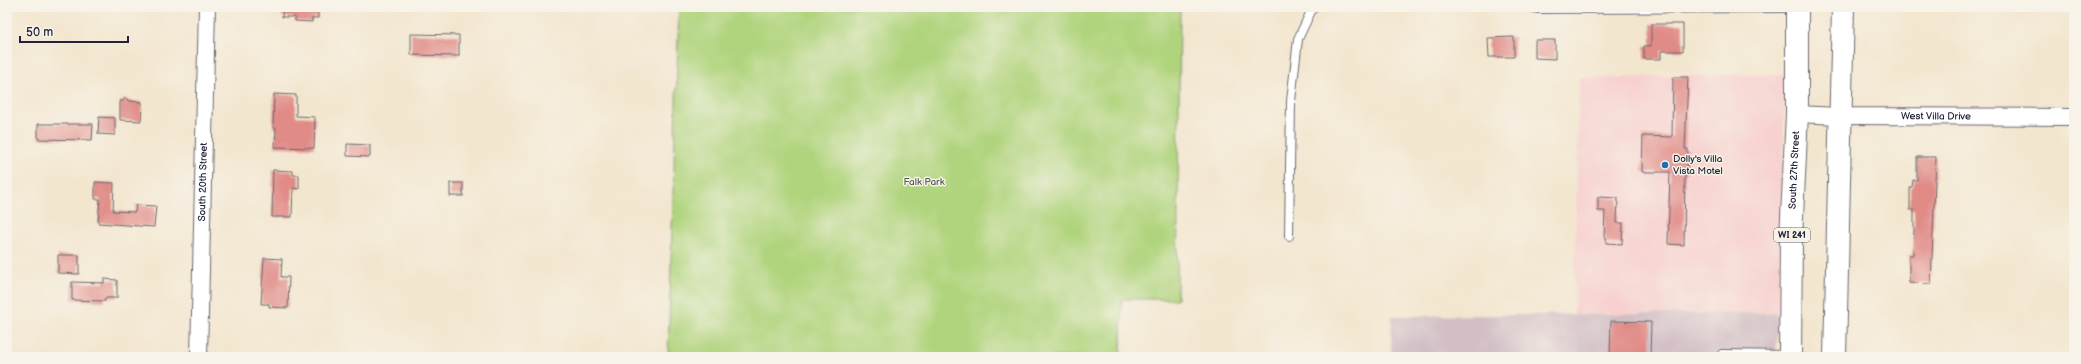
<svg xmlns="http://www.w3.org/2000/svg" width="2081" height="364" font-family="'Balsamiq Sans',sans-serif">
	<style>
		.built { fill: #f7d0cf }
		.industrial { fill: #d2bec5 }
		.green { fill: #b0d47d; stroke: #697b5c }
		.building { fill: #e18b87 }
		.lines { fill: none; stroke-linecap: round; stroke-linejoin: round }
		.lane-casing { stroke: #6b676f; stroke-width: 10 }
		.street-casing { stroke: #6b676f; stroke-width: 18 }
		.primary-casing { stroke: #6b676f; stroke-width: 24 }
		.lane { stroke: #fff; stroke-width: 8 }
		.street { stroke: #fff; stroke-width: 16 }
		.primary { stroke: #fff; stroke-width: 22 }
		.poi-dot { fill: #1f6fb2; stroke: #f7f3e8; stroke-width: 1.5 }
		.labels { text-anchor: middle; dominant-baseline: central; stroke-width: 3; stroke-linejoin: round; paint-order: stroke }
		.shield { fill: #f7f3e8; stroke: #62616f; stroke-width: 1 }
		.shield-label { font-size: 9px; font-weight: bold; fill: #22223b }
		.street-label { font-size: 10px; fill: #22223b; stroke: #f7f3e8 }
		.poi-label { font-size: 10px; fill: #22223b; stroke: #f7f3e8; text-anchor: start }
		.park-label { font-size: 10px; fill: #4d574f; stroke: #f7f3e8 }
	</style>
	<rect width="100%" height="100%" fill="#f7f3e8"/>
	<filter id="ink" filterUnits="userSpaceOnUse"><feTurbulence type="fractalNoise" baseFrequency=".025" numOctaves="2"/><feDisplacementMap in="SourceGraphic" scale="8" xChannelSelector="R" yChannelSelector="G"/><feConvolveMatrix kernelMatrix="1 2 1 2 8 2 1 2 1" color-interpolation-filters="sRGB"/></filter>
	<filter id="wash" filterUnits="userSpaceOnUse"><feTurbulence type="fractalNoise" baseFrequency=".012" numOctaves="4" result="noise"/><feDisplacementMap in="SourceGraphic" scale="16" xChannelSelector="R" yChannelSelector="G"/><feGaussianBlur stdDeviation="0.9" result="paint"/><feColorMatrix in="noise" values="0 0 0 0 0 0 0 0 0 0 0 0 0 0 0 0 0 1.4 0 .05"/><feComposite in="paint" operator="in"/></filter>
	<g filter="url(#wash)">
		<rect width="100%" height="100%" fill="#f3e6cf"/>
		<polygon class="built" points="1785,74 1778,313 1574,314 1579,78"/>
		<polygon class="industrial" points="1778,313 1776,357 1391,357 1392,316"/>
		<polygon class="green" points="679,7 1180,7 1177,299 1122,299 1121,357 668,357"/>
		<g id="blocks">
			<g class="building">
				<polygon points="283,7 318,7 318,18 312,18 312,22 295,21 295,17 282,17"/>
				<polygon points="1651,24 1683,24 1683,51 1661,51 1661,59 1644,59 1644,46 1651,46"/>
				<polygon points="411,34 459,35 459,56 411,55"/>
				<polygon points="1514,37 1514,57 1489,57 1488,38"/>
				<polygon points="1535,40 1555,40 1555,59 1535,58"/>
				<polygon points="1673,77 1688,77 1685,149 1688,149 1687,173 1685,173 1684,245 1668,244 1670,172 1642,172 1643,136 1672,137"/>
				<polygon points="274,94 296,95 296,116 315,117 314,148 275,147 276,128 273,128"/>
				<polygon points="125,98 129,101 142,102 141,121 120,120 120,101 123,101"/>
				<polygon points="99,117 115,118 115,135 98,134"/>
				<polygon points="38,124 93,124 92,140 38,139"/>
				<polygon points="347,144 370,145 370,157 347,156"/>
				<polygon points="1917,157 1936,157 1931,284 1909,283 1909,255 1913,255 1914,231 1914,210 1910,210 1910,187 1912,187 1913,180 1917,180"/>
				<polygon points="273,170 293,171 293,175 299,175 299,189 293,188 292,217 272,217"/>
				<polygon points="95,182 114,183 113,211 135,212 136,205 156,206 154,227 98,223 100,199 95,199"/>
				<rect x="450" y="183" width="13" height="13"/>
				<polygon points="1598,197 1618,198 1617,223 1623,223 1622,244 1606,243 1606,237 1604,237 1605,211 1598,211"/>
				<polygon points="58,255 79,255 79,274 58,273"/>
				<polygon points="264,258 282,259 281,277 289,277 288,308 269,307 269,304 261,304"/>
				<polygon points="104,279 117,280 117,298 105,298 105,301 72,300 72,282 104,283"/>
				<polygon points="1611,321 1651,322 1650,357 1610,357"/>
			</g>
		</g>
	</g>
	<g filter="url(#ink)">
		<use href="#blocks" fill-opacity="0" stroke="#6b676f" stroke-width="1"/>
		<g class="lines">
			<defs>
				<g id="lane">
					<polyline points="1529,7 1537,9 1796,8"/>
					<polyline points="1289,236 1291,101 1298,39 1313,7 1315,7"/>
					<polyline points="1722,354 1789,355"/>
				</g>
				<g id="street">
					<path id="s1" d="M 1797,114 L 1839,116 L 2074,117"/>
					<path id="s2" d="M 199,357 L 207,7"/>
				</g>
				<g id="primary">
					<path id="s3" d="M 1790,357 L 1791,238 L 1797,114 L 1797,7"/>
					<polyline points="1835,357 1843,7"/>
				</g>
			</defs>
			<use href="#lane" class="lane-casing"/>
			<use href="#street" class="street-casing"/>
			<use href="#primary" class="primary-casing"/>
			<use href="#lane" class="lane"/>
			<use href="#street" class="street"/>
			<use href="#primary" class="primary"/>
		</g>
	</g>
	<circle class="poi-dot" cx="1665" cy="165" r="4"/>
	<g class="labels">
		<rect class="shield" x="1774" y="228" width="36" height="14" rx="3"/>
		<g class="shield-label">
			<text x="1792" y="235">WI 241</text>
		</g>
		<g class="street-label">
			<text stroke="none"><textPath href="#s1" startOffset="139">West Villa Drive</textPath></text>
			<text stroke="none"><textPath href="#s3" startOffset="187">South 27th Street</textPath></text>
			<text stroke="none"><textPath href="#s2" startOffset="175">South 20th Street</textPath></text>
		</g>
		<g class="poi-label">
			<text x="1673" y="159">Dolly's Villa<tspan x="1673" dy="12">Vista Motel</tspan></text>
		</g>
		<g class="park-label">
			<text x="924" y="182">Falk Park</text>
		</g>
	</g>
	<rect width="2081" height="364" fill="none" stroke="#f7f3e8" stroke-width="24"/>
	<path d="M20 36v6h108v-6" fill="none" stroke="#22223b" stroke-width="2"/>
	<text x="26" y="36" font-size="12" fill="#22223b" stroke="#f7f3e8" stroke-width="3" paint-order="stroke">50 m</text>
</svg>
